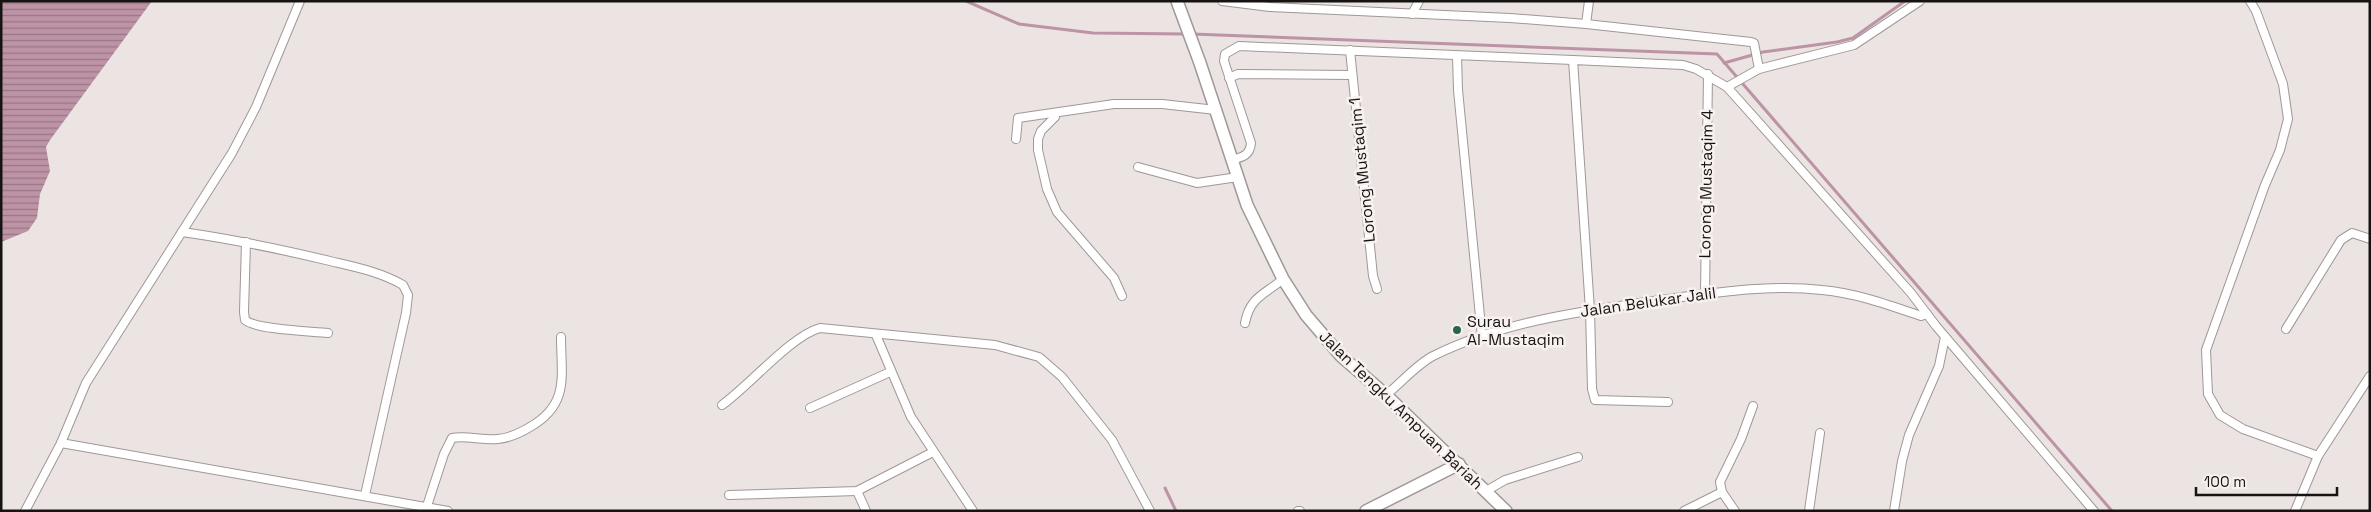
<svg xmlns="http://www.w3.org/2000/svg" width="2371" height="512" font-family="'Space Grotesk',sans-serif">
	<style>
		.water { fill: url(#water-rules) }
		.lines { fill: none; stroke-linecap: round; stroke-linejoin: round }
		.stream { stroke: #bd93a6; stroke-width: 3 }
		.street-casing { stroke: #9e9896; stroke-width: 10 }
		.secondary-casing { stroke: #9e9896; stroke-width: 14 }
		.street { stroke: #fff; stroke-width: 8 }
		.secondary { stroke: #fff; stroke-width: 11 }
		.poi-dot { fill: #2c644b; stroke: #f8f1ef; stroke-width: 2 }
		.labels { text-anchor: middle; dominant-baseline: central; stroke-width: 5; stroke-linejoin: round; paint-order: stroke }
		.street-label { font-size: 16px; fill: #161413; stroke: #f8f1ef }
		.poi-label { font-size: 16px; fill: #161413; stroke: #f8f1ef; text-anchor: start }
	</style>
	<defs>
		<pattern id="water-rules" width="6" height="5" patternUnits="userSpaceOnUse" patternTransform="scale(1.25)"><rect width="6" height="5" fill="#bd93a6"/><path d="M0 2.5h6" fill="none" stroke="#997786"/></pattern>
	</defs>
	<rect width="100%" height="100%" fill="#ebe4e2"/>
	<polygon class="water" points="1,1 152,1 50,140 46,147 50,171 40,194 37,218 28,231 1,242"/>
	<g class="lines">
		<g class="stream">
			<polyline points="966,1 1019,24 1093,33 1185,34"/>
			<polyline points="1192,34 1717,54 2112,511"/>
			<polyline points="1724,63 1763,52 1837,42 1853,38 1905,1"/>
			<polyline points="1165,488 1176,511"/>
		</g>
		<defs>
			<g id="street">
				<polyline points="1222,1 1270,7 1510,18 1586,24"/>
				<polyline points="1589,1 1586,24 1751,42 1754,43 1759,69"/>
				<polyline points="2250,1 2256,11 2283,84 2288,119 2280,150 2265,185 2206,350 2208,394 2220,415 2243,429 2318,456"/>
				<polyline points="1412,14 1419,1"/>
				<polyline points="1350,50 1373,276 1377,289"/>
				<polyline points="1457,56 1458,90 1482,337"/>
				<polyline points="1229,78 1238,74 1352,75"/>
				<polyline points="1727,87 1759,69 1854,45 1920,1"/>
				<polyline points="1055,113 1055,117 1041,131 1038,139 1038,150 1047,189 1057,212 1114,278 1122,296"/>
				<polyline points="1016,139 1018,118 1114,104 1162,104 1216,110"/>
				<path d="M 1232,160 C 1243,157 1250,155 1251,143 L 1224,61 L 1225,54 L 1239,46 L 1573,60"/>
				<polyline points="1138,167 1197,183 1238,177"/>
				<path d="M 182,232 C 232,239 280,249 330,261 C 355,267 381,272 403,285 L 408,295 L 406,313 L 365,495"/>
				<path d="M 246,242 L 244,312 L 245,320 C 257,330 311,331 328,333"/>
				<polyline points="1705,294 1708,74"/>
				<path d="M 1245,323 C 1250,297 1264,295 1283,279"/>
				<polyline points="2286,329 2341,240 2352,233 2370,239"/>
				<polyline points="876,335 911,417 973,511"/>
				<path d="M 1386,395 C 1401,383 1416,365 1433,356 C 1503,321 1583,311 1660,300 C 1714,293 1768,284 1822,290 C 1856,293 1889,305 1921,316 L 1927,314"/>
				<polyline points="1668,402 1595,400 1592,389 1590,310 1573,60 1683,65 1696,69 1727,87 1911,293 1936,326 2094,511"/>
				<path d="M 722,405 C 750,385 791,336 820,328 L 995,345 L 1039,357 L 1062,377 L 1112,440 L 1150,511"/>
				<polyline points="810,408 890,372"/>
				<polyline points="61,443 448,511"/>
				<polyline points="857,491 866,511"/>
				<polyline points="1486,491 1505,480 1578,457"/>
				<polyline points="729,495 857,491 933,452"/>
				<path d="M 427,506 L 444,454 L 452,438 C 467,435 483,441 498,439 C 509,438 520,433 530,427 C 570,404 561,376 561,337"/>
				<polyline points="25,511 61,443 86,383 232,153 256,107 300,1"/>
				<polyline points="1298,511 1300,511"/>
				<polyline points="1684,511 1722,492"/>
				<polyline points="1735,511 1722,492 1720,482 1741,439 1753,406"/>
				<polyline points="1809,511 1820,433"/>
				<polyline points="1894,511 1902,461 1909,435 1939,366 1945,337"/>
				<polyline points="2295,511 2318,456 2370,376"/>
			</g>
			<g id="secondary">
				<polyline points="1177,1 1200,63 1247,205 1283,279 1306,315 1341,356 1386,395 1506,511"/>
				<polyline points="1366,511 1459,464"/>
			</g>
		</defs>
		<use href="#street" class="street-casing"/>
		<use href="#secondary" class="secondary-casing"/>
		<use href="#street" class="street"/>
		<use href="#secondary" class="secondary"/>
	</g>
	<circle class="poi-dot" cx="1457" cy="330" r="5"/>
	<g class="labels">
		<g class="street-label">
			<text transform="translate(1362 170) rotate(-96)">Lorong Mustaqim 1</text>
			<text transform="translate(1706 184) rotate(-89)">Lorong Mustaqim 4</text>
			<text transform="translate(1648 302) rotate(-8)">Jalan Belukar Jalil</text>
			<text transform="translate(1401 410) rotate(44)">Jalan Tengku Ampuan Bariah</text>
		</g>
		<g class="poi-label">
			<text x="1467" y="321">Surau<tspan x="1467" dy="18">Al-Mustaqim</tspan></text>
		</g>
	</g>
	<rect width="2371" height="512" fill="none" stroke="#161413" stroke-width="5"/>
	<path d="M2196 487v8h141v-8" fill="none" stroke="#161413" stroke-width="2.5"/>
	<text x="2204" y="487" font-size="15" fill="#161413" stroke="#f8f1ef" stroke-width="4" paint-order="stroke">100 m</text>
</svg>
